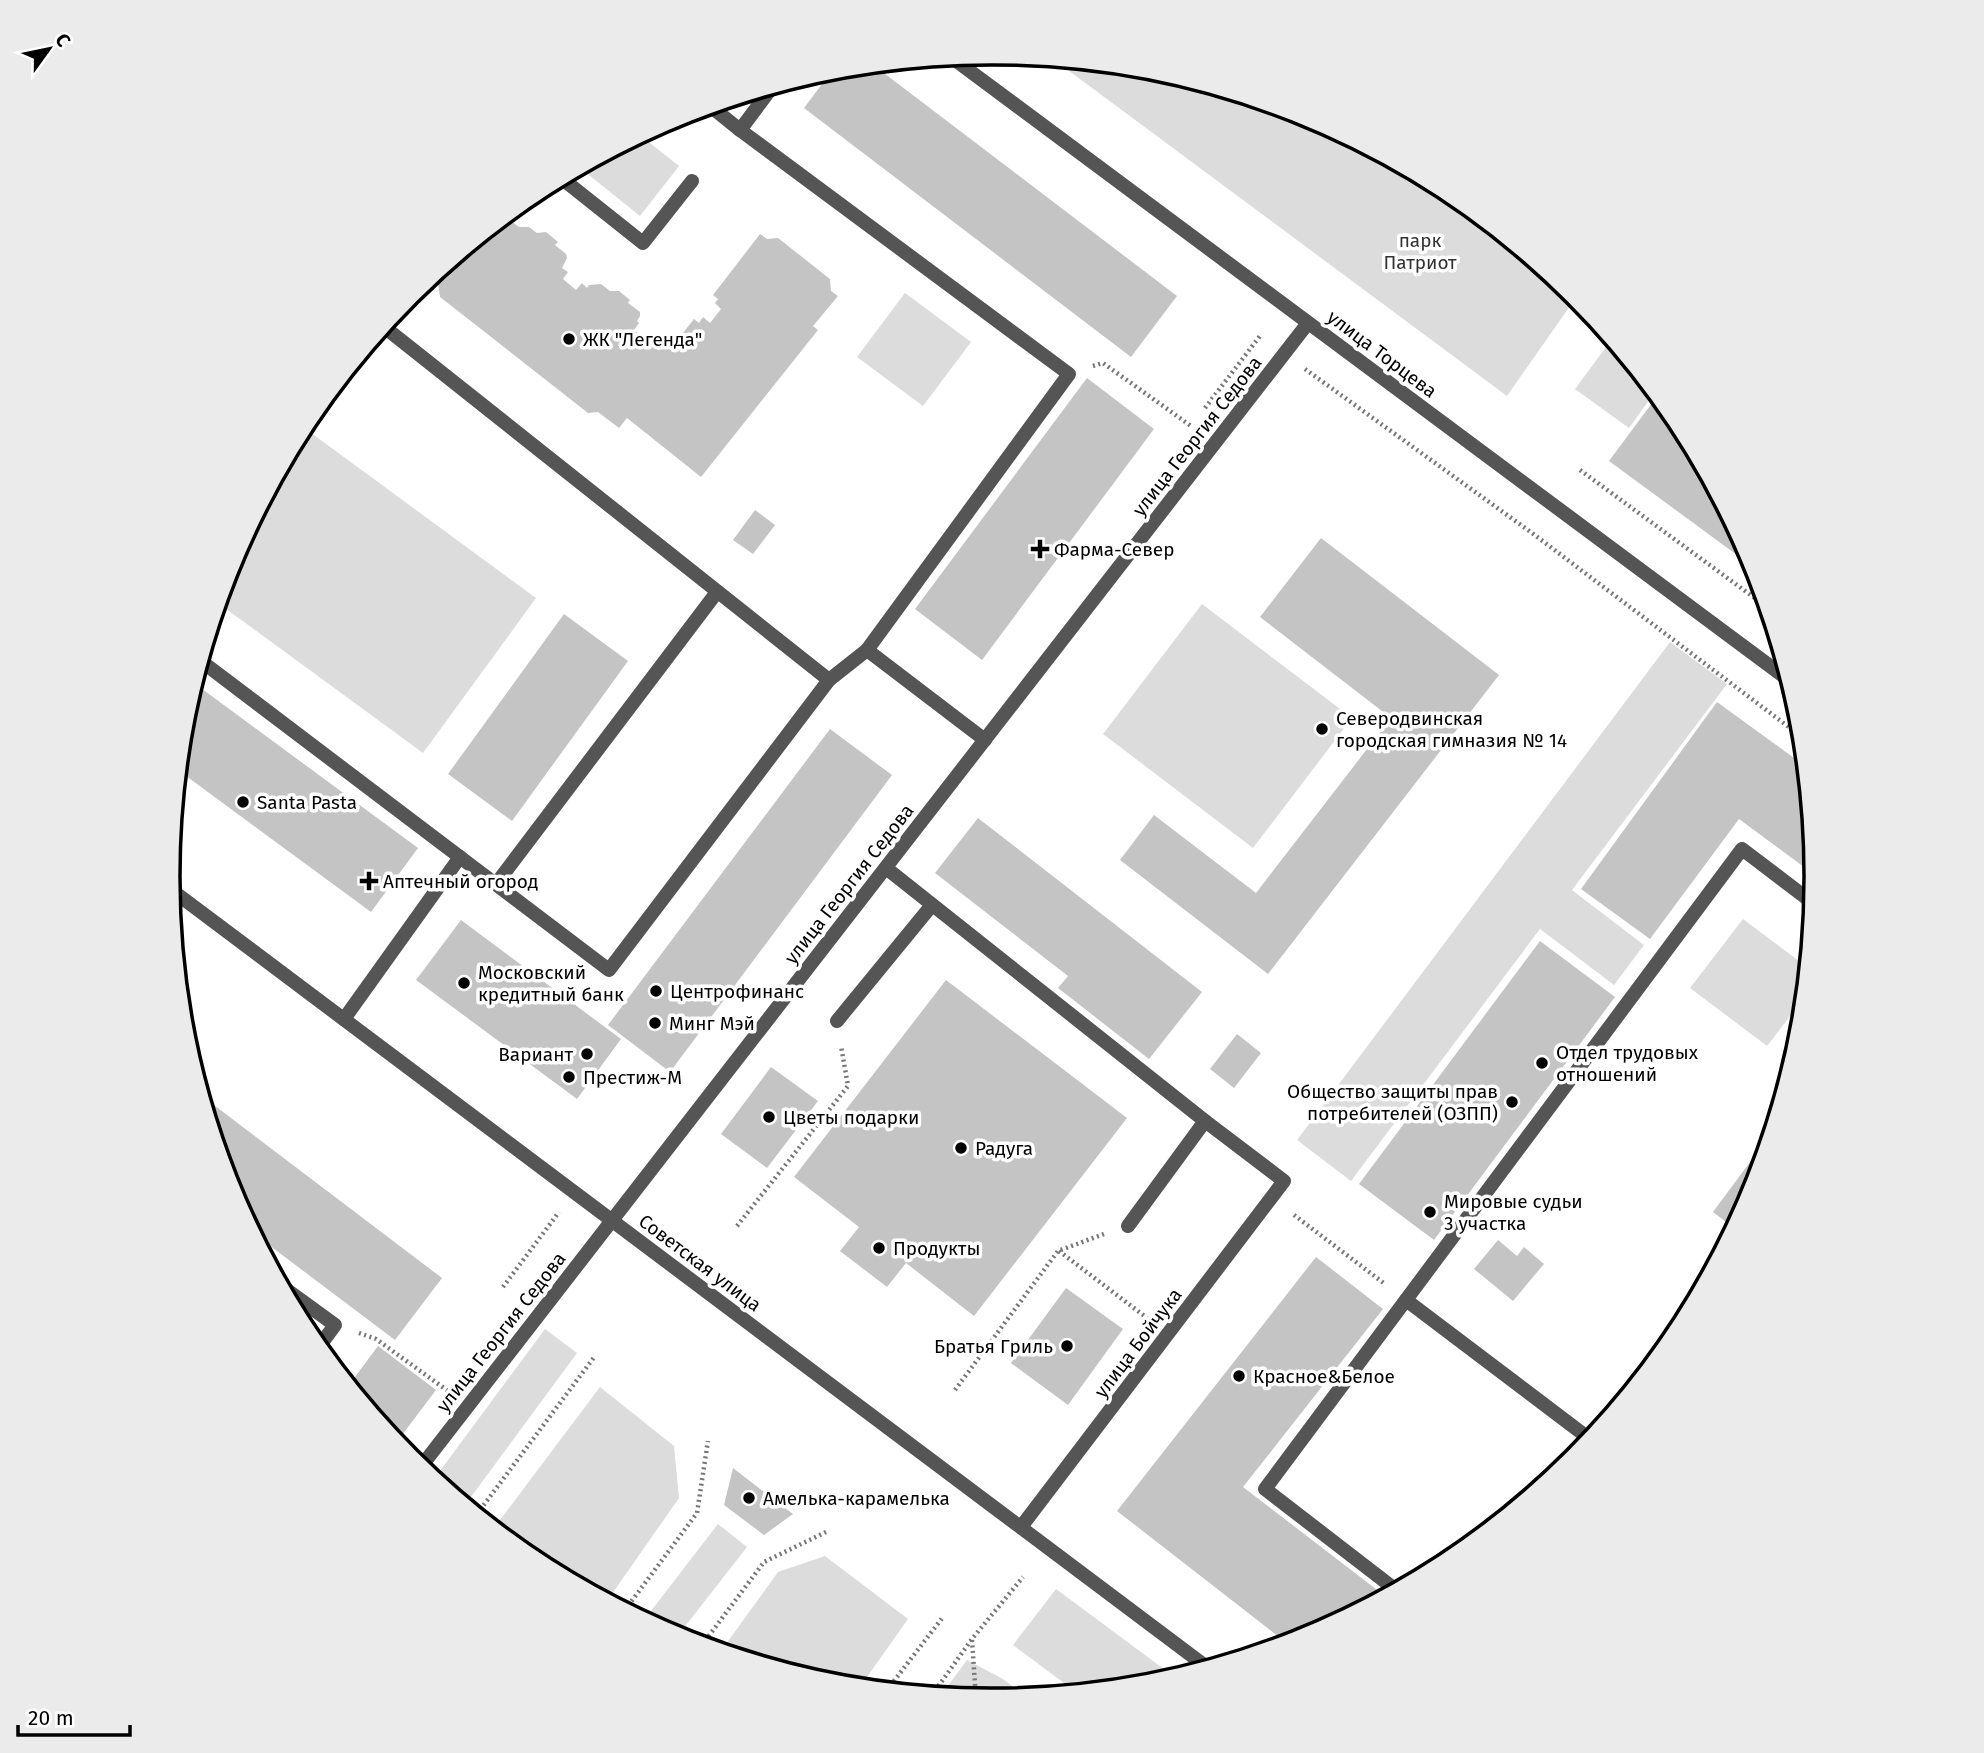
<svg xmlns="http://www.w3.org/2000/svg" width="1984" height="1753" font-family="'Fira Sans',sans-serif">
	<style>
		.green { fill: #dcdcdc }
		.building { fill: #c4c4c4 }
		.lines { fill: none; stroke-linecap: round; stroke-linejoin: round }
		.path { stroke: #777; stroke-width: 4.5; stroke-dasharray: 2 3.5; stroke-linecap: butt }
		.service { stroke: #555; stroke-width: 14 }
		.minor { stroke: #555; stroke-width: 14 }
		.tertiary { stroke: #555; stroke-width: 14 }
		.poi-dot { fill: #000; stroke: #fff; stroke-width: 2.5 }
		.labels { text-anchor: middle; dominant-baseline: central; stroke-width: 7; stroke-linejoin: round; paint-order: stroke }
		.park-label { font-size: 19px; fill: #333; stroke: #fff }
		.poi-label { font-size: 19px; fill: #000; stroke: #fff; text-anchor: start }
		.street-label { font-size: 19px; fill: #000; stroke: #fff }
		.rim { fill: none; stroke: #000; stroke-width: 3.5 }
	</style>
	<rect width="100%" height="100%" fill="#fff"/>
	<g class="green">
		<polygon points="1053,59 1153,68 1308,115 1450,192 1577,296 1507,396"/>
		<polygon points="640,135 679,166 640,216 579,167"/>
		<polygon points="905,293 971,342 923,406 857,357"/>
		<polygon points="1612,339 1655,392 1629,428 1575,389"/>
		<polygon points="303,427 536,598 423,753 218,603 231,561"/>
		<polygon points="1202,604 1352,718 1253,848 1103,734"/>
		<polygon points="1670,642 1727,684 1572,890 1644,945 1614,985 1540,929 1351,1181 1297,1140"/>
		<polygon points="1743,919 1807,967 1804,998 1767,1046 1690,988"/>
		<polygon points="545,1329 577,1353 465,1505 434,1479"/>
		<polygon points="600,1387 674,1446 679,1498 607,1601 534,1561 494,1528"/>
		<polygon points="718,1524 747,1547 676,1638 644,1620"/>
		<polygon points="825,1556 908,1619 860,1687 831,1685 721,1651 778,1572"/>
		<polygon points="1056,1589 1176,1678 1152,1685 1076,1692 1013,1645"/>
		<polygon points="967,1660 1003,1679 1026,1697 992,1700 941,1695"/>
	</g>
	<g class="building">
		<polygon points="872,64 1177,296 1131,357 804,108 834,68"/>
		<polygon points="511,210 514,216 511,221 519,227 529,227 537,233 546,232 558,242 555,245 566,254 567,258 562,268 568,272 563,279 576,290 582,283 587,288 589,285 601,284 610,291 619,291 630,300 628,303 640,312 640,316 637,321 639,323 634,330 658,350 671,348 694,319 699,323 703,317 710,323 721,309 715,303 718,299 713,295 760,234 767,239 778,238 830,279 831,291 838,296 813,326 818,330 701,477 627,418 619,428 598,412 588,413 440,297 438,284 429,277"/>
		<polygon points="1087,378 1154,429 982,660 915,609"/>
		<polygon points="1658,395 1677,419 1753,562 1756,569 1609,461"/>
		<polygon points="755,510 775,525 753,554 733,540"/>
		<polygon points="1321,538 1499,675 1268,974 1120,860 1154,815 1256,893 1391,718 1260,617"/>
		<polygon points="564,614 628,661 512,821 448,774"/>
		<polygon points="194,683 418,848 371,912 178,770 184,715"/>
		<polygon points="1717,702 1805,766 1816,876 1739,819 1650,939 1581,889"/>
		<polygon points="830,729 892,775 670,1072 608,1025"/>
		<polygon points="978,818 1202,992 1149,1059 1058,988 1068,976 935,873"/>
		<polygon points="461,920 621,1039 577,1099 416,980"/>
		<polygon points="1540,941 1615,997 1434,1240 1359,1184"/>
		<polygon points="946,980 1127,1118 974,1316 906,1263 887,1287 840,1251 859,1227 794,1177"/>
		<polygon points="1237,1034 1261,1053 1234,1088 1210,1069"/>
		<polygon points="771,1067 818,1101 767,1168 721,1134"/>
		<polygon points="202,1096 442,1278 395,1340 253,1233 231,1191"/>
		<polygon points="1770,1135 1753,1192 1734,1228 1713,1212"/>
		<polygon points="1498,1240 1517,1256 1524,1247 1544,1264 1513,1301 1474,1269"/>
		<polygon points="1316,1257 1383,1309 1243,1487 1385,1596 1307,1638 1288,1644 1117,1511"/>
		<polygon points="1066,1288 1123,1329 1068,1405 1011,1363"/>
		<polygon points="378,1346 436,1390 396,1443 349,1385"/>
		<polygon points="733,1468 764,1492 793,1514 764,1535 724,1505"/>
	</g>
	<g class="lines">
		<g class="path">
			<polyline points="1093,366 1103,363 1191,426"/>
			<polyline points="1305,369 1532,533 1802,737"/>
			<polyline points="1205,408 1260,336"/>
			<polyline points="1580,470 1767,607"/>
			<polyline points="1294,1215 1385,1284"/>
			<polyline points="737,1226 848,1086 841,1046"/>
			<polyline points="1059,1251 1147,1318"/>
			<polyline points="503,1287 559,1212"/>
			<polyline points="359,1333 376,1339 448,1391"/>
			<polyline points="955,1390 1058,1251 1104,1234"/>
			<polyline points="477,1514 595,1356"/>
			<polyline points="625,1610 697,1513 708,1441"/>
			<polyline points="972,1640 976,1699"/>
			<polyline points="702,1645 764,1562 828,1531"/>
			<polyline points="887,1690 943,1617"/>
			<polyline points="932,1695 972,1639 1023,1577"/>
		</g>
		<g class="service">
			<polyline points="709,105 740,130 773,86"/>
			<polyline points="560,177 643,243 692,181"/>
			<polyline points="383,326 829,680"/>
			<polyline points="867,650 985,740"/>
			<polyline points="201,661 609,970 829,680 867,650 1069,374 740,130"/>
			<polyline points="886,868 1205,1121 1128,1226"/>
			<polyline points="496,884 717,592"/>
			<polyline points="344,1019 460,857"/>
			<polyline points="837,1021 932,905"/>
			<polyline points="280,1285 335,1325 318,1348"/>
			<polyline points="1406,1300 1591,1440"/>
			<polyline points="1021,1527 1284,1181 1205,1121"/>
			<polyline points="1396,1590 1265,1489 1742,849 1813,903"/>
		</g>
		<g class="minor">
			<polyline points="951,57 1790,681"/>
			<polyline points="420,1468 1308,323"/>
		</g>
		<polyline class="tertiary" points="169,888 1208,1668"/>
	</g>
	<g class="poi-dot">
		<circle cx="569" cy="339" r="7"/>
		<path d="M1036.5 538.5h7v7h7v7h-7v7h-7v-7h-7v-7h7z"/>
		<circle cx="1322" cy="729" r="7"/>
		<circle cx="243" cy="802" r="7"/>
		<path d="M365.5 870.5h7v7h7v7h-7v7h-7v-7h-7v-7h7z"/>
		<circle cx="464" cy="983" r="7"/>
		<circle cx="656" cy="991" r="7"/>
		<circle cx="655" cy="1023" r="7"/>
		<circle cx="587" cy="1054" r="7"/>
		<circle cx="1542" cy="1063" r="7"/>
		<circle cx="569" cy="1077" r="7"/>
		<circle cx="1512" cy="1102" r="7"/>
		<circle cx="769" cy="1117" r="7"/>
		<circle cx="961" cy="1148" r="7"/>
		<circle cx="1430" cy="1212" r="7"/>
		<circle cx="879" cy="1248" r="7"/>
		<circle cx="1067" cy="1346" r="7"/>
		<circle cx="1239" cy="1376" r="7"/>
		<circle cx="749" cy="1498" r="7"/>
	</g>
	<g class="labels">
		<g class="park-label">
			<text x="1420" y="240">парк<tspan x="1420" dy="22">Патриот</tspan></text>
		</g>
		<g class="poi-label">
			<text x="583" y="339">ЖК "Легенда"</text>
			<text x="1054" y="549">Фарма-Север</text>
			<text x="1336" y="718">Северодвинская<tspan x="1336" dy="22">городская гимназия № 14</tspan></text>
			<text x="257" y="802">Santa Pasta</text>
			<text x="383" y="881">Аптечный огород</text>
			<text x="478" y="972">Московский<tspan x="478" dy="22">кредитный банк</tspan></text>
			<text x="670" y="991">Центрофинанс</text>
			<text x="669" y="1023">Минг Мэй</text>
			<text x="1556" y="1052">Отдел трудовых<tspan x="1556" dy="22">отношений</tspan></text>
			<text x="573" y="1054" text-anchor="end">Вариант</text>
			<text x="583" y="1077">Престиж-М</text>
			<text x="1498" y="1091" text-anchor="end">Общество защиты прав<tspan x="1498" dy="22">потребителей (ОЗПП)</tspan></text>
			<text x="783" y="1117">Цветы подарки</text>
			<text x="975" y="1148">Радуга</text>
			<text x="1444" y="1201">Мировые судьи<tspan x="1444" dy="22">3 участка</tspan></text>
			<text x="893" y="1248">Продукты</text>
			<text x="1053" y="1346" text-anchor="end">Братья Гриль</text>
			<text x="1253" y="1376">Красное&amp;Белое</text>
			<text x="763" y="1498">Амелька-карамелька</text>
		</g>
		<g class="street-label">
			<text transform="translate(1382 354) rotate(37)">улица Торцева</text>
			<text transform="translate(1197 436) rotate(-52)">улица Георгия Седова</text>
			<text transform="translate(849 884) rotate(-52)">улица Георгия Седова</text>
			<text transform="translate(700 1263) rotate(37)">Советская улица</text>
			<text transform="translate(501 1332) rotate(-52)">улица Георгия Седова</text>
			<text transform="translate(1138 1343) rotate(-53)">улица Бойчука</text>
		</g>
	</g>
	<path d="M0 0H1984V1753H0ZM991 65H993A811 811 0 0 1 1804 876V877A811 811 0 0 1 993 1688H991A811 811 0 0 1 180 877V876A811 811 0 0 1 991 65Z" fill="#ebebeb" fill-rule="evenodd"/>
	<path class="rim" d="M991 65H993A811 811 0 0 1 1804 876V877A811 811 0 0 1 993 1688H991A811 811 0 0 1 180 877V876A811 811 0 0 1 991 65Z"/>
	<g transform="translate(49 49) rotate(57)" stroke="#ffffff" stroke-width="5" paint-order="stroke">
	<path d="M0-5L12 26L0 18L-12 26Z" fill="#000000"/>
	<text y="-10" font-size="19" font-weight="bold" text-anchor="middle" fill="#000000">С</text>
	</g>
	<path d="M18 1725v10h112v-10" fill="none" stroke="#000000" stroke-width="3.5"/>
	<text x="28" y="1725" font-size="21" fill="#000000" stroke="#ffffff" stroke-width="5" paint-order="stroke">20 m</text>
</svg>
